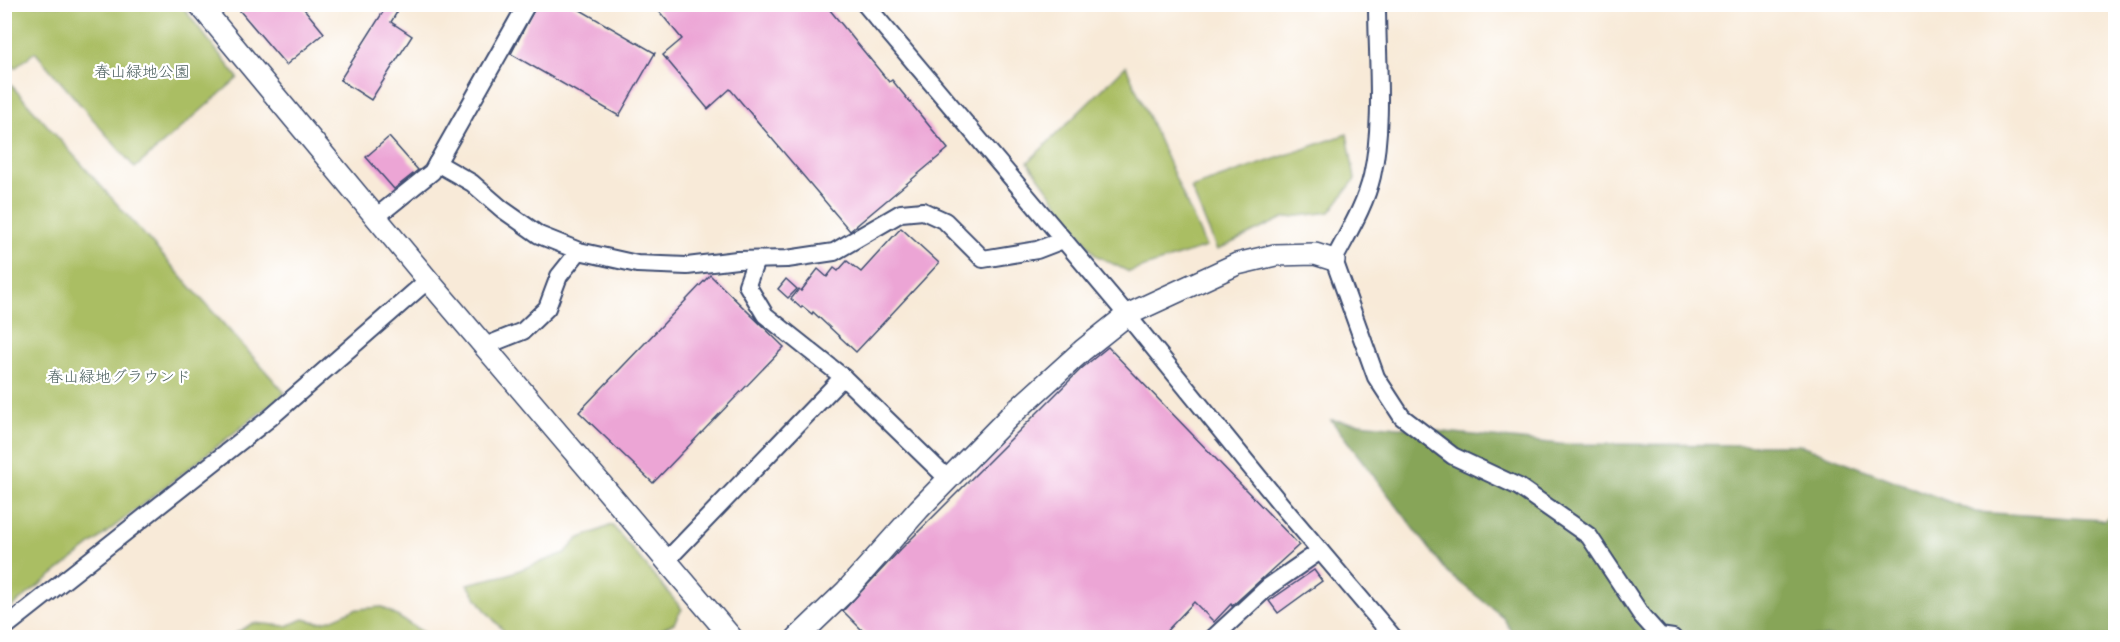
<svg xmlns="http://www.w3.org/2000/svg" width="2120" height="642" font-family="Kalam,'Klee One',sans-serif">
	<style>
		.green { fill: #aabe63; stroke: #627660; stroke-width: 1.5 }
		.forest { fill: #87a559; stroke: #516a5c; stroke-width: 1.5 }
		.building { fill: #eca5d5 }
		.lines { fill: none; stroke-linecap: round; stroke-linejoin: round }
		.minor-casing { stroke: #3c4b70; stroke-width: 20 }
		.tertiary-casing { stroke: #3c4b70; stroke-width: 24 }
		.minor { stroke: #fff; stroke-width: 16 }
		.tertiary { stroke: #fff; stroke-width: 21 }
		.labels { text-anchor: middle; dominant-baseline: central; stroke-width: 4.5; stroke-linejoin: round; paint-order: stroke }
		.park-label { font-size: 16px; fill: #4d6160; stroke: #fff }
	</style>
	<rect width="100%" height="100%" fill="#fff"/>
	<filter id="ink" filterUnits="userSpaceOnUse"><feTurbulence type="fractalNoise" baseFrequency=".0167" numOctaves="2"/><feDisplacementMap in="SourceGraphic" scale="12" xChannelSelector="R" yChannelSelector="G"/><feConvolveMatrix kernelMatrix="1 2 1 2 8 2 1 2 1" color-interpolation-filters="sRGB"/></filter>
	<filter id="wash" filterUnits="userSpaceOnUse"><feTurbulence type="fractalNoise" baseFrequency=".008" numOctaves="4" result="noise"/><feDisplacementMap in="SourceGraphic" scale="24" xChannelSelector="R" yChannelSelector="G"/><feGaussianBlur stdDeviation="1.35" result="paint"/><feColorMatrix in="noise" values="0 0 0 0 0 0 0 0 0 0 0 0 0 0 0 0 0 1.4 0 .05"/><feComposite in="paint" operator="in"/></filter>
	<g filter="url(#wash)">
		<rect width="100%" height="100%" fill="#f8ead8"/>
		<g class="green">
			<polygon points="4,5 181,5 238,78 135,168 35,52 15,68 5,56"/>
			<polygon points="1126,66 1206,247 1129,272 1095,255 1028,162"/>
			<polygon points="5,78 285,393 5,612 4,612"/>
			<polygon points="1347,134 1355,179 1330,212 1283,218 1217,250 1191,188"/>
			<polygon points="612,525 682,609 674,623 657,632 664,637 655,637 656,633 647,638 509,637 486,611 467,584 506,575 565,553 578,539"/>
			<path d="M 382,607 L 431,637 L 235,638 L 234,634 L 253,623 L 286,626 L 304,619 C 326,627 334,617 354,610 C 362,608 373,608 382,607 Z"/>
		</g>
		<polygon class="forest" points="1331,420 1560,444 1801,445 1976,512 2104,520 2115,511 2115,637 1514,637 1503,617 1448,573"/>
		<g id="blocks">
			<g class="building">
				<polygon points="234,4 300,4 324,33 286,65"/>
				<polygon points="388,4 402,4 391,22 412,36 371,100 340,80"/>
				<polygon points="537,4 570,4 655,53 619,116 511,54"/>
				<polygon points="653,4 825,4 889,82 892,80 948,149 850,231 730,89 708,109 663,55 682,39"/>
				<polygon points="389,137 418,170 394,189 366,157"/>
				<polygon points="901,228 939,263 856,352 813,312 812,314 802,306 801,308 791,299 799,289 801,291 818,269 827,277 834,268 838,271 847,261 861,272"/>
				<polygon points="710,275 784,347 653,483 579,412"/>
				<polygon points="786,279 797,289 788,298 778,289"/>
				<polygon points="1108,347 1299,545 1232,606 1231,604 1214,622 1194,602 1160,638 870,638 843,611 900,550 1081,369"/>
				<polygon points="1314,570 1322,581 1278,613 1269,601"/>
			</g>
		</g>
	</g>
	<g filter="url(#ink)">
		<use href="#blocks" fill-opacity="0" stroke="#3c4b70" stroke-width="1.5"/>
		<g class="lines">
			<defs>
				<g id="minor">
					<polyline points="865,4 1127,315 1283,507 1394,638"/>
					<path d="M 1377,4 C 1377,59 1384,123 1372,176 C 1365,206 1348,233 1334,260 L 1376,377 L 1402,417 L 1453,456 L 1519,487 L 1589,536 L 1642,616 L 1660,636 L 1673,638"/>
					<polyline points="437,163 472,183 502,209 539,235 579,251 637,264 687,266 737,260 787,259 834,252 901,213 923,211 945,221 983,259 1037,250 1063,240"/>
					<polyline points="376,217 432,172 527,4"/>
					<polyline points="756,260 747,285 765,315 843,377"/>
					<polyline points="485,346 523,331 547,308 559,276 579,251"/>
					<polyline points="667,560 843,377 948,479"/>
					<polyline points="4,628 270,418 428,280"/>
					<polyline points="1213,638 1268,587 1320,551"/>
				</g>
				<g id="tertiary">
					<polyline points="199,4 428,280 732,638"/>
					<polyline points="797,638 846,591 919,509 1009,417 1083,350 1127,315 1237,264 1275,255 1315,254 1334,260"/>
				</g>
			</defs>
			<use href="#minor" class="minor-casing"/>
			<use href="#tertiary" class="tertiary-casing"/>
			<use href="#minor" class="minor"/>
			<use href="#tertiary" class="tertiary"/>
		</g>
	</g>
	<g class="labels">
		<g class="park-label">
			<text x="142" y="72">春山緑地公園</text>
			<text x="119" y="377">春山緑地グラウンド</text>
		</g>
	</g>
	<rect width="2120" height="642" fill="none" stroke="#fff" stroke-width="24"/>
</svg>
